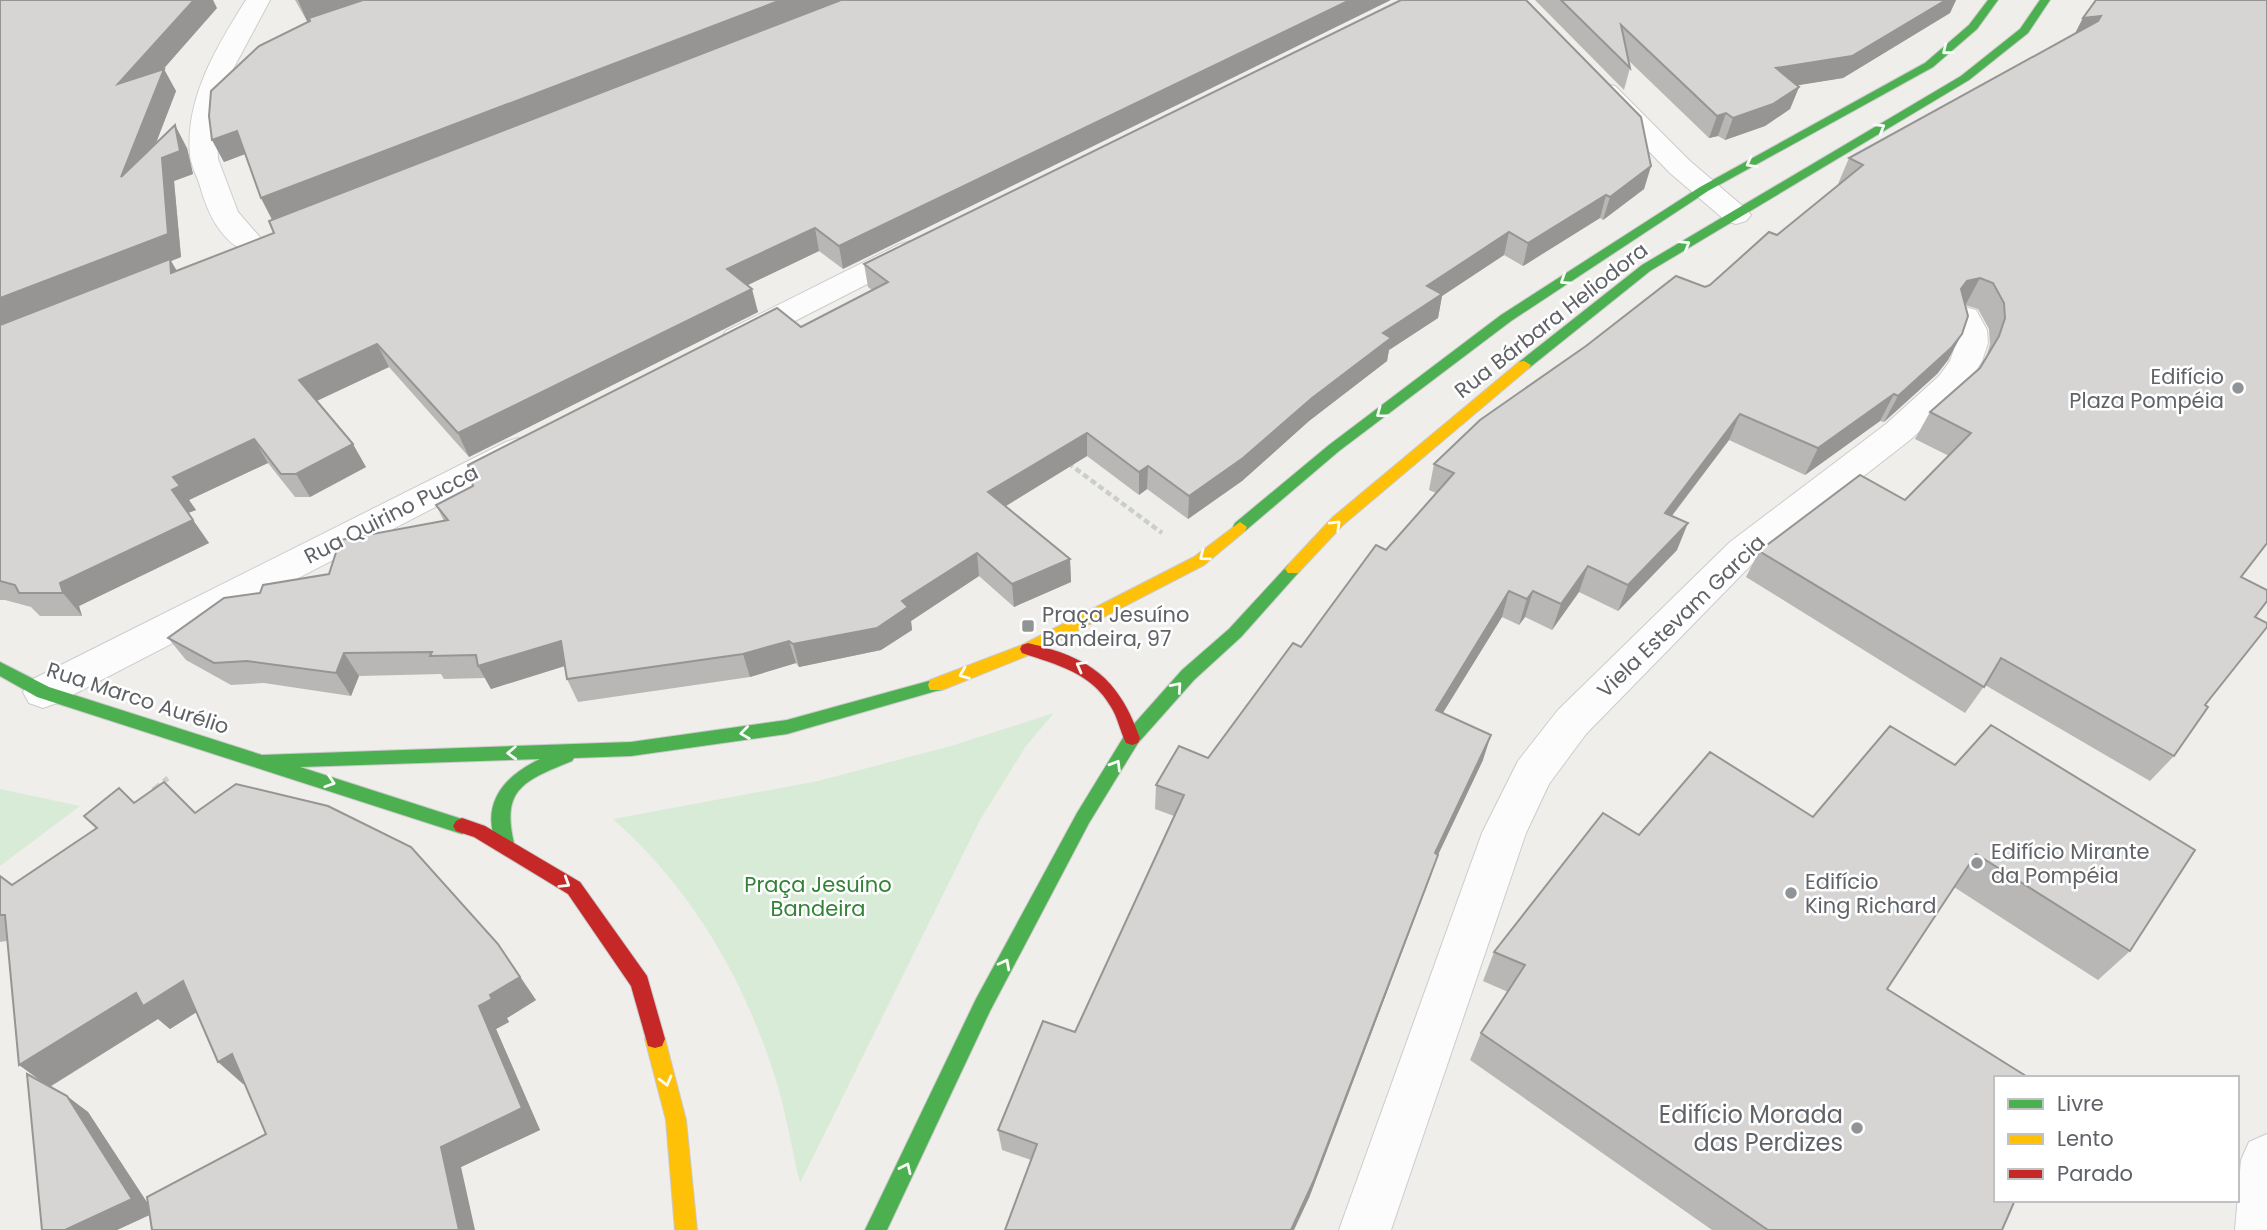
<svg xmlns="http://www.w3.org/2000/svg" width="2267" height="1230" font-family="Poppins,sans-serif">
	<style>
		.green { fill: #d8ebd6 }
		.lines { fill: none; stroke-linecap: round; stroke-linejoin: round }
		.street-casing { stroke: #cbcccc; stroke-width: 2 }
		.fast-casing { stroke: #cacacb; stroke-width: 2 }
		.slow-casing { stroke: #cacacb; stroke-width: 2 }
		.jam-casing { stroke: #cacacb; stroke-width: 2 }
		.path-far1 { stroke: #cacfcc; stroke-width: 4.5; stroke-dasharray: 6 3.5; stroke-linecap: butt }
		.path { stroke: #cacfcc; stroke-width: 5; stroke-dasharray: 9 4.5; stroke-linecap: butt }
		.street { fill: #fdfcfc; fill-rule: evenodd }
		.fast { fill: #4caf50; fill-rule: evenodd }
		.slow { fill: #ffc107; fill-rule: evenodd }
		.jam { fill: #c62828; fill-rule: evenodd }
		.wall { fill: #b8b7b5; fill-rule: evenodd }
		.shaded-wall { fill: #969594 }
		.building { fill: #d6d5d3; stroke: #969594; stroke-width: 2 }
		.oneway { stroke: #f6fbf6 }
		.poi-dot { fill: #919496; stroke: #fff; stroke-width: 2.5 }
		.labels { text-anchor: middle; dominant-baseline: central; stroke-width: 5; stroke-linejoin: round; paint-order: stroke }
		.street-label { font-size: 21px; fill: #5f6368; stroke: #fff }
		.poi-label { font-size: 21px; fill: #5f6368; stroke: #fff; text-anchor: start }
		.park-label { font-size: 21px; fill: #348238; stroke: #fff }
		.near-poi-label { font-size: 24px; fill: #5f6368; stroke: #fff; text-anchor: end }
	</style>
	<rect width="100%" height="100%" fill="#efeeea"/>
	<g class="green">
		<path d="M 1054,713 L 1026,746 L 980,820 L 800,1183 C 791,1147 786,1110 774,1074 C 743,977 690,887 613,819 L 818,781 L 951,746 Z"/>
		<polygon points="0,789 80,806 0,866"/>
	</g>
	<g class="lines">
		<defs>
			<g id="street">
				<path d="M 246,0 L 270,0 L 231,73 L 220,113 L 217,134 L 218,159 L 238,212 L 265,243 L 261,249 C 240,254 228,242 217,226 C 209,214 204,200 200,186 C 197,176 191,166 190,155 C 185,98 217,46 246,0 Z"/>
				<polygon points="1606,84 1615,86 1690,161 1746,209 1751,215 1746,221 1736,224 1726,221 1670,173 1597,98 1593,92 1597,86"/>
				<polygon points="911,241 922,244 926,250 922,256 748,345 737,348 726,345 721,338 726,331 900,244"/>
				<polygon points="1965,307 1976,310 1987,330 1988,343 1982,361 1963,392 1910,440 1756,560 1586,734 1549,784 1526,833 1391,1230 1339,1230 1482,833 1518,761 1558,710 1730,542 1886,424 1939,376 1950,361 1956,343 1955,330 1949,317 1954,310"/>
				<polygon points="518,438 530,442 535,450 530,458 57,703 43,708 29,703 23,692 29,681 506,442"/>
				<polygon points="2267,1134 2267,1230 2235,1230 2241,1160 2249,1142"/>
			</g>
			<g id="fast">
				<polygon points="1988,0 1998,0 1977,29 1933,67 1708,191 1511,321 1339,451 1245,531 1235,531 1233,527 1235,523 1329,445 1501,315 1700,187 1925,63 1969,25"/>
				<polygon points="2040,0 2050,0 2028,33 1969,80 1650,271 1529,368 1519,368 1519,362 1642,265 1961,76 2020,29"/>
				<polygon points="1293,563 1298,565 1301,569 1298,573 1241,637 1194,680 1138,743 1089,823 990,1011 887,1230 865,1230 976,999 1077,813 1126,733 1182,670 1229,629 1288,565"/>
				<path d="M 0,662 L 49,687 L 262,755 L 631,742 L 787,720 L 936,679 L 942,680 L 944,685 L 942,690 L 936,691 L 787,734 L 631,756 L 574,758 L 572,761 C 523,781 500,789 515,847 L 512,852 L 506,855 L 500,852 C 478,808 500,778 540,759 L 300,767 L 468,821 L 471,826 L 468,831 L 462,834 L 37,697 L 0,676 Z"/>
			</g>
			<g id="slow">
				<polygon points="1524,361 1531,365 1529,368 1343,525 1298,573 1288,573 1285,569 1288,565 1333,517 1519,362"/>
				<polygon points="1240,522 1247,527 1245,531 1204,565 1034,653 942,690 930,690 928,685 930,680 1022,645 1194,557"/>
				<polygon points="655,1030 662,1032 665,1039 686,1120 697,1230 675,1230 666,1120 645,1039 648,1032"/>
			</g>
			<g id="jam">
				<path d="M 1028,643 C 1090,658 1118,677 1140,738 L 1138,743 L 1132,745 L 1126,743 C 1120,731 1118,718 1111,707 C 1091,672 1057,665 1022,653 L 1020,649 L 1022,645 Z"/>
				<polygon points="462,818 485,826 580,882 647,976 665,1039 662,1046 655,1048 648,1046 631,986 568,894 474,837 456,831 453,826 456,821"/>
			</g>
		</defs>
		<use href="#street" class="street-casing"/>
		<use href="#fast" class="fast-casing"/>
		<use href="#slow" class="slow-casing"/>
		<use href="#jam" class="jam-casing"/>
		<polyline class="path-far1" points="1068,463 1162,533"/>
		<polyline class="path" points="153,790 168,778"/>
		<use href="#street" class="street"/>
		<use href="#fast" class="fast"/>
		<use href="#slow" class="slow"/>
		<use href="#jam" class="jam"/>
	</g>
	<g class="wall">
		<polygon points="0,0 217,8 163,69 176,91 156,143 187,148 193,174 174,181 181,257 171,261 177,271 274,233 272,220 261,198 245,154 224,162 212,140 310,21 307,21 295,0 841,0 843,269 819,251 748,285 758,312 469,457 389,367 317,401 366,467 310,497 295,497 268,463 189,500 196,510 188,513 209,543 79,606 82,616 40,616 31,607 5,600 0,600"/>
		<polygon points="1535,0 1956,0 1950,13 1843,78 1797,85 1799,87 1790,109 1765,126 1725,140 1718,136 1709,138 1628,60 1630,68 1624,90"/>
		<polygon points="2083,18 2241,577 2255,617 2205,705 2174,756 2150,781 1985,685 1965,713 1746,577 1759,551 1905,500 1949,456 1915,439 1930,412 1980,368 1986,358 1990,344 1989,329 1978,309 1965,305 1948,360 1937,374 1884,422 1880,421 1805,475 1729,440 1672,516 1677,550 1618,611 1579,592 1552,630 1525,617 1519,625 1502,617 1443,713 1483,760 1437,857 1430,878 1309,1198 1031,1160 1002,1150 998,1130 1075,1032 1174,816 1155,809 1156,785 1208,758 1301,647 1436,493 1429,490 1434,464 1705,287 1710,285 1777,235 1839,184 1838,184 1849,158 2075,34"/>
		<polygon points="1651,166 1644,189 1603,220 1600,218 1523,266 1504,255 1442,296 1438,318 1389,350 1387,361 1309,421 1242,481 1188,519 1147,489 1139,495 1087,456 1006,506 1070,559 1071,582 1014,607 979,576 911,621 912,630 881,650 799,667 796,663 750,677 578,702 567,679 565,666 491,689 485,678 444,679 441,674 359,676 351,696 264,683 231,685 186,660 168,638 260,593 329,574 444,521 436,505 801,327 872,290 868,287 864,264"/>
		<polygon points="1890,726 2130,951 2098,980 1954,887 1887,989 1996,1078 2002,1230 1712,1230 1470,1060 1481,1033 1508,992 1483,981 1494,952 1639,835 1813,817"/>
		<path d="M 134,803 L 195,813 L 536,1000 L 507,1018 L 509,1022 L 496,1029 L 540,1130 L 461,1167 L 149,1215 L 117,1230 L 42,1230 L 43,1083 L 7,941 L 0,942 L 0,876 L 12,885 ZM 196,1012 L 243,1084 L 245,1084 L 266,1134 L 148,1204 L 88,1112 L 50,1087 L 158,1019 L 170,1029 Z"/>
	</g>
	<g class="shaded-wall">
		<polygon points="173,0 213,0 217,8 131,106 118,84"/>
		<polygon points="298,0 373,0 307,21"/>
		<polygon points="781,0 841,0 273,221 261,198"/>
		<polygon points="1350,0 1391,0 843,269 839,246"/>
		<polygon points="1946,0 1956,0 1950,13 1843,78 1769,90 1776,68"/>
		<polygon points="2101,16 2088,40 2070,43 2083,18"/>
		<polygon points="164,69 176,91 134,200 121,177"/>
		<polygon points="1799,87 1790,109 1765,126 1725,140 1733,118"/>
		<polygon points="1726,113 1718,136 1709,138 1717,116"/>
		<polygon points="175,125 187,148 193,174 174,181 181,257 171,261 183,282 0,327 0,298 162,158"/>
		<polygon points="237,131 248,153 224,162 212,140"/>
		<polygon points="1651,166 1644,189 1603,220 1610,197"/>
		<polygon points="1606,195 1600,218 1523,266 1528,243"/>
		<polygon points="815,228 819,251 733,292 727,269"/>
		<polygon points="1509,232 1504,255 1442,296 1438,318 1389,350 1387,361 1309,421 1242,481 1188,519 1189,496 1427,286"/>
		<polygon points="1980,278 1966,304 1953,307 1961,289 1967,281"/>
		<polygon points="752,289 758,312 469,457 458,433"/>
		<polygon points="1962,334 1948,360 1937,374 1884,422 1898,396"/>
		<polygon points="377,344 389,367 312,403 299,380"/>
		<polygon points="1894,394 1880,421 1805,475 1818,448"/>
		<polygon points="1740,414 1729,440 1654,539 1665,513"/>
		<polygon points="1087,433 1087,456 991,515 988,492"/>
		<polygon points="254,439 268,463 189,500 196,510 188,513 172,490 173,477"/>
		<polygon points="353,444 366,467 310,497 296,474"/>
		<polygon points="1148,466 1147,489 1139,495 1139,472"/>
		<polygon points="193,520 209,543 79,606 82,616 63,593 60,583"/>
		<polygon points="1688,523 1677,550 1618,611 1628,585"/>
		<polygon points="977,553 979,576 911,621 912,630 881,650 799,667 793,644 902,601"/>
		<polygon points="1070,559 1071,582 1014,607 1012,584"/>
		<polygon points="1588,566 1579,592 1552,630 1561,604"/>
		<polygon points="1509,591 1502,617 1429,735 1436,710"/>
		<polygon points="1533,591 1525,617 1519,625 1527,599"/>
		<polygon points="561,641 571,664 491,689 478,666"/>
		<polygon points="789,641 796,663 750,677 743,654"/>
		<polygon points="344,653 359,676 351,696 336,673"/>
		<polygon points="1491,735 1483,760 1437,857 1430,878 1309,1198 1294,1230 1291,1230 1435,853"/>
		<polygon points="498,944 536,1000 507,1018 509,1022 496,1029 540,1130 461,1167 475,1230 459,1230 441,1147 479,1006 490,995"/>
		<polygon points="183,981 208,1005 170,1029 158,1019 49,1087 19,1065 136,993"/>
		<polygon points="232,1054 257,1076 243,1084 218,1062"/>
		<polygon points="67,1096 88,1112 154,1213 117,1230 65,1230"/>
	</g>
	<g class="building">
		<polygon points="0,0 194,0 118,84 164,69 121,177 175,125 180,151 162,158 168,234 0,298"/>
		<polygon points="363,0 781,0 261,198 237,131 212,140 209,116 211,91 259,46 310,21 309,18"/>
		<polygon points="841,0 1350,0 839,246 815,228 727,269 752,289 458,433 377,344 299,380 353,444 296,474 281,474 254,439 173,477 180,486 172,490 193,520 60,583 63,593 19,593 15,585 0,581 0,325 170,259 171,273 274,233 269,221"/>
		<polygon points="1401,0 1526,0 1641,117 1651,166 1610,197 1606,195 1528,243 1509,232 1427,286 1442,294 1383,333 1391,338 1312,398 1243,458 1189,496 1148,466 1139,472 1087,433 988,492 1070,559 1012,584 977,553 902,601 908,607 877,628 793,644 789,641 743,654 567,679 561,641 478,666 476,655 430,656 432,652 344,653 336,673 247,661 214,663 168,638 224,598 260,593 263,585 329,574 340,540 448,520 436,505 473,486 468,465 777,308 801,327 888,282 864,264"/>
		<polygon points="1561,0 1946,0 1852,56 1776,68 1799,87 1773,104 1733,118 1726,113 1717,116 1621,25 1630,68"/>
		<polygon points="2096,0 2267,0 2267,543 2241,577 2267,590 2267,601 2255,617 2267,623 2267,627 2205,705 2208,707 2174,756 2001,658 1984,687 1759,551 1860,475 1905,500 1971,433 1930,412 1980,368 1999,336 2005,318 2004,303 1993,283 1980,278 1967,281 1961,289 1968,316 1962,334 1951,348 1898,396 1894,394 1818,448 1740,414 1665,513 1688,523 1628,585 1588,566 1561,604 1533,591 1527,599 1509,591 1436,710 1491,735 1435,853 1438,855 1314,1180 1291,1230 1005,1230 1037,1144 998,1130 1043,1021 1075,1032 1184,795 1156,785 1179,746 1208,758 1293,643 1301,647 1376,545 1386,550 1454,473 1434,464 1480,420 1586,346 1676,276 1705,287 1710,285 1769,232 1777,235 1863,165 1849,158 2098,21 2101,16 2083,18"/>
		<polygon points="1991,725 2195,850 2130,951 1976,854 1887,989 2026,1076 2025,1078 1996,1078 1996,1200 2015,1200 2002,1230 1768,1230 1481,1033 1525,965 1494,952 1603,813 1639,835 1710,752 1813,817 1890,726 1955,765"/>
		<polygon points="164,782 195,813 236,784 328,806 411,847 498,944 520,977 490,995 492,999 479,1006 522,1108 441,1147 459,1230 152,1230 147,1197 266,1134 232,1054 218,1062 183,981 143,1006 136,993 19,1065 5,915 0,915 0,876 12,885 97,828 84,816 119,788 134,803"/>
		<polygon points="27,1074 67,1096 132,1199 65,1230 42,1230"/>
	</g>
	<defs><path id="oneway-chevron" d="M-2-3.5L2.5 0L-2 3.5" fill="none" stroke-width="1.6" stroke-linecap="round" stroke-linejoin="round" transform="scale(1.75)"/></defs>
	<g class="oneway">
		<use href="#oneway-chevron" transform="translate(1947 50) rotate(141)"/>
		<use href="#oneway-chevron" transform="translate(1880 128) rotate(-31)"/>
		<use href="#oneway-chevron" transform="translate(1751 163) rotate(151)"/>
		<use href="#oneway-chevron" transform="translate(1685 245) rotate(-31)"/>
		<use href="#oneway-chevron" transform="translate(1565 280) rotate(147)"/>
		<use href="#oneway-chevron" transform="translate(1381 413) rotate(143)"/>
		<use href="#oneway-chevron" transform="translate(1336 525) rotate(-45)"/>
		<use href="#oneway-chevron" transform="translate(1204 556) rotate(143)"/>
		<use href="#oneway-chevron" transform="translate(1081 666) rotate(-151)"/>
		<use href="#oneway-chevron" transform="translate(964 674) rotate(159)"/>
		<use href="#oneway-chevron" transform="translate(1177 687) rotate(-49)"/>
		<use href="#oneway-chevron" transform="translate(745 733) rotate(172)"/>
		<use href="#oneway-chevron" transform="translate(512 753) rotate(178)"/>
		<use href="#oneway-chevron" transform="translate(1116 765) rotate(-59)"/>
		<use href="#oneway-chevron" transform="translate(330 782) rotate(18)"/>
		<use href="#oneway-chevron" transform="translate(565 883) rotate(32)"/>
		<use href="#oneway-chevron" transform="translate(1005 964) rotate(-62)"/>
		<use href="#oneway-chevron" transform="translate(666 1081) rotate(75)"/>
		<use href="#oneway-chevron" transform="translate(906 1168) rotate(-65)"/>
	</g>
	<g class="poi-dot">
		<circle cx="2238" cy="388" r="7"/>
		<rect x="1021" y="619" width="14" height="14" rx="3.5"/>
		<circle cx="1977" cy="863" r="7"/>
		<circle cx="1791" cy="893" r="7"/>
		<circle cx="1857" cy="1128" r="7"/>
	</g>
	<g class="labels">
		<g class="street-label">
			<text transform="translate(1551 320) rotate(-38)">Rua Bárbara Heliodora</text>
			<text transform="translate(391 514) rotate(-27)">Rua Quirino Pucca</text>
			<text transform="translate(1681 616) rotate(-44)">Viela Estevam Garcia</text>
			<text transform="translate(138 698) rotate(18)">Rua Marco Aurélio</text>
		</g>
		<g class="poi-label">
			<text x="2224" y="376" text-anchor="end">Edifício<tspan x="2224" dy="24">Plaza Pompéia</tspan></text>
			<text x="1042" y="614">Praça Jesuíno<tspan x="1042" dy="24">Bandeira, 97</tspan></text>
			<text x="1991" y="851">Edifício Mirante<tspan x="1991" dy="24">da Pompéia</tspan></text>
			<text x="1805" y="881">Edifício<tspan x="1805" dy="24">King Richard</tspan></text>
		</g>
		<g class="park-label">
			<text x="818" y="884">Praça Jesuíno<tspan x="818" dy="24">Bandeira</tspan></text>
		</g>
		<g class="near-poi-label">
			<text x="1843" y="1114">Edifício Morada<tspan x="1843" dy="28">das Perdizes</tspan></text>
		</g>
	</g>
	<rect x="1994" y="1076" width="245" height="126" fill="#ffffff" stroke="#bfc1c3" stroke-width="2"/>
	<rect x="2008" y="1099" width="35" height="10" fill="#4caf50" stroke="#bfc1c3" stroke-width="2"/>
	<text x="2057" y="1111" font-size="21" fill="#5f6368">Livre</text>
	<rect x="2008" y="1134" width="35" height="10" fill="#ffc107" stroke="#bfc1c3" stroke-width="2"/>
	<text x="2057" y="1146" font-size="21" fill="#5f6368">Lento</text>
	<rect x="2008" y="1169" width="35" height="10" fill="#c62828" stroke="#bfc1c3" stroke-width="2"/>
	<text x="2057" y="1181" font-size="21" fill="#5f6368">Parado</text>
</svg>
